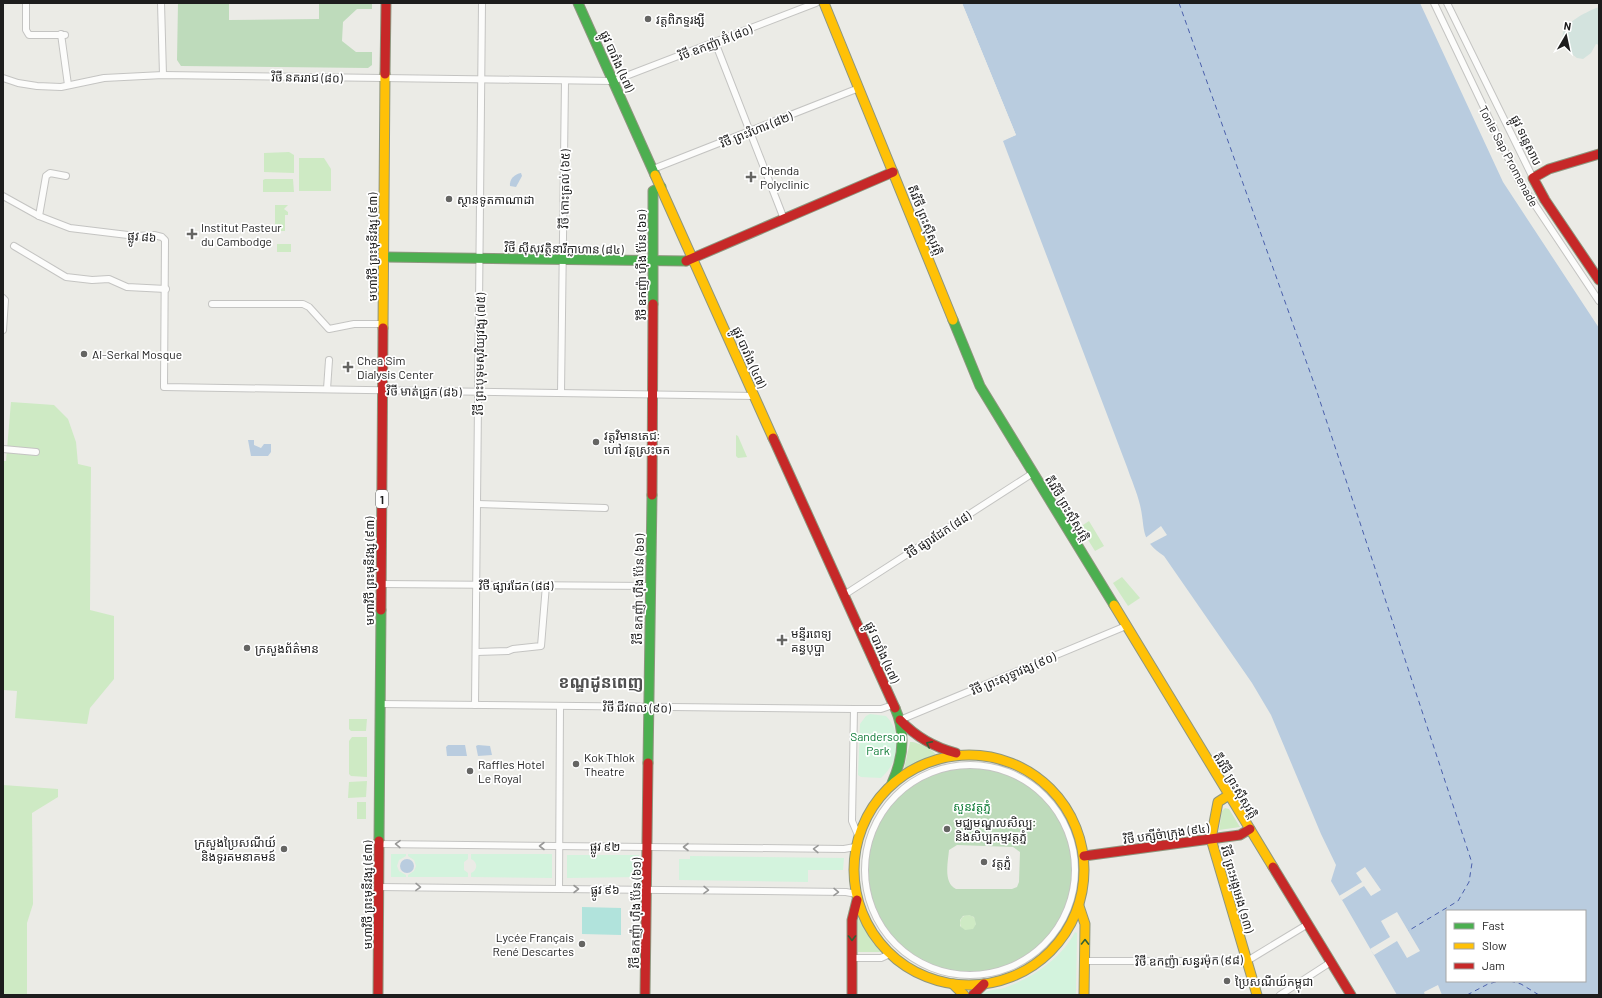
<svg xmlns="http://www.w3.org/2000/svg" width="1602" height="998" font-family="Barlow,'Noto Sans Khmer',sans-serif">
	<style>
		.grass { fill: #ceeac4 }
		.forest { fill: #bedbbb; fill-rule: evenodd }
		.wetland { fill: #d3e3de }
		.park { fill: #d3f3dd }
		.pitch { fill: #b1e3dc }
		.water { fill: #b9ccdf; fill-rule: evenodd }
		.pier { fill: #ebebe6 }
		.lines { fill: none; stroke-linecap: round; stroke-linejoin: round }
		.ferry { stroke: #4b60ac; stroke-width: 1; stroke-dasharray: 5 4; stroke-linecap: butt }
		.street-casing { stroke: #c4c4c2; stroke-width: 8 }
		.fast-casing { stroke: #8e967e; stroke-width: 11 }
		.slow-casing { stroke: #8e967e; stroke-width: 11 }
		.jam-casing { stroke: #8e967e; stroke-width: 11 }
		.street { stroke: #fcfcfb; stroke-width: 6 }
		.fast { stroke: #4caf50; stroke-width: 9 }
		.slow { stroke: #ffc107; stroke-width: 9 }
		.jam { stroke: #c62828; stroke-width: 9 }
		.oneway { stroke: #325f34 }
		.oneway2 { stroke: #989897 }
		.poi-dot { fill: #656563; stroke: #fff; stroke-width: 1.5 }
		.labels { text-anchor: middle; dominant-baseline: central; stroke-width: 3.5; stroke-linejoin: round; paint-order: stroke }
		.shield { fill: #fff; stroke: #616161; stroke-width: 1 }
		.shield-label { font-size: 11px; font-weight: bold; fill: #1d1d1d }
		.poi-label { font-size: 12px; fill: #1d1d1d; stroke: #fff; text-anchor: start }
		.street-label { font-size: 12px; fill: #1d1d1d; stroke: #fff }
		.park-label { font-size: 12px; fill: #0c7b35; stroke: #fff }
		.district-label { font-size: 16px; font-weight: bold; fill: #505050; stroke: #fff }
	</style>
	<rect width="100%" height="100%" fill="#ebebe6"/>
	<g class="grass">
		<polygon points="289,152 294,155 294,173 264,172 264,153"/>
		<polygon points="299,158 324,158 331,169 331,191 299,191"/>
		<polygon points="265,179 293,179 294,192 263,192 263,180"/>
		<polygon points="275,205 288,205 284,209 288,212 288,215 285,215 285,231 275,231"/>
		<rect x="277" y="244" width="14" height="8"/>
		<polygon points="11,402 54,405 68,419 76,442 78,464 91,467 90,610 114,616 114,679 90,708 87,724 15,718 17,691 3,690 3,461 6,461"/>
		<polygon points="736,435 738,436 747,457 738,458 736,456"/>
		<polygon points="1089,521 1104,546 1095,551 1080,527"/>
		<polygon points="1122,577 1140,598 1128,606 1113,583"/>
		<polygon points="349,719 367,719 366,731 351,731 349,729"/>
		<polygon points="352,737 367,737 367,777 351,776 349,774 349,741"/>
		<path d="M 910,742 C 916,741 934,750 936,755 L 904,769 Z"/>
		<polygon points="367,781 366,797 348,798 349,782"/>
		<polygon points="3,785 58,789 58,797 32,813 33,904 27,923 27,995 3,995"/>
		<rect x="357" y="802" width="9" height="17"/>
		<polygon points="1225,808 1229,809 1240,827 1219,830 1222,811"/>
		<circle cx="968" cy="923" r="8"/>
		<polygon points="859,918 874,944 882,952 858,952 857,920"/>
	</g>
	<g class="forest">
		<polygon points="178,3 229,3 229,20 319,19 319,3 372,3 372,9 357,9 343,22 342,41 356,52 372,52 372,65 368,68 181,66 177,60"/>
		<path d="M 966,766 C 979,767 992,767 1005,771 C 1113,810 1088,969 973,973 C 865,977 825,827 922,778 C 936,770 950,768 966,766 ZM 957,845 L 1013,847 L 1020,852 L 1019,882 L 1017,887 L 1012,889 L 956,889 C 943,883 948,862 949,850 ZM 969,915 L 974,917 L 976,924 L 973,929 L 965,930 L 960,926 L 960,920 L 963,916 Z"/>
	</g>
	<path class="wetland" d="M 1599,7 L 1599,45 L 1596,44 L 1591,53 L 1583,59 L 1577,58 L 1562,46 C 1562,42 1562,37 1563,33 C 1567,21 1588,11 1599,7 Z"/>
	<g class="park">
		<path d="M 870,714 L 886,716 C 903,734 900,761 881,778 L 861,777 L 858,775 L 860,724 L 866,716 Z"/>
		<polygon points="391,854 406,854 406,856 399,860 397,866 399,871 406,875 406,877 391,877"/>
		<polygon points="408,854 468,854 468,859 464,862 464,870 468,873 468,877 408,877 408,875 414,871 416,866 414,860 408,856"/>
		<path d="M 471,854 L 552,854 L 552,878 L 471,877 L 471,873 C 478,870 478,862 471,859 Z"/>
		<polygon points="567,855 639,855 639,877 567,878"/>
		<polygon points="690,856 844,858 843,870 808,870 808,882 679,880 679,859 690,859"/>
		<path d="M 1075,932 L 1077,933 L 1076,995 L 981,995 C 987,989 997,990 1004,988 C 1032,978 1061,959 1075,932 Z"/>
	</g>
	<polygon class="pitch" points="582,907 621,908 621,935 582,934"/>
	<g class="water">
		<path d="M 962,3 L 1420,3 L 1503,182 L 1599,328 L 1599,995 L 1397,995 L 1331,881 L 1336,865 L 1321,834 L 1271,715 L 1252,683 L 1164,556 C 1139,539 1146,530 1140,505 C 1137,492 1131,479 1127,467 L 1003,141 L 1016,135 ZM 1447,911 L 1585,911 L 1585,981 L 1447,981 Z"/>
		<path d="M 521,173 L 522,176 L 516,187 L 510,186 C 509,179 515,174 521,173 Z"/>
		<polygon points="248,440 254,440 254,445 261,448 264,444 271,444 271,452 268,456 251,456"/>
		<polygon points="448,745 465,745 467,756 447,756 446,747"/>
		<polygon points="478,745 490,746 492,755 478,756 476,746"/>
		<circle cx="407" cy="866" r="7"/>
	</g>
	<g class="pier">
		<polygon points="960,3 962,3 1016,135 1001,141 1002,139 1013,134"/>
		<polygon points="1161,526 1167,535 1148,545 1144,539"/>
		<polygon points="1365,867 1381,890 1371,896 1364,886 1342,900 1339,896 1362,882 1356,873"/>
		<polygon points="1397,912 1420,951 1407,958 1397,941 1374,955 1370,949 1390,937 1381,921"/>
		<polygon points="1438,985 1442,995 1425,995 1424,992"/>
	</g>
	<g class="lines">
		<g class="ferry">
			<polyline points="1179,3 1316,389 1472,863 1469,882 1458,901 1408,931"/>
			<polyline points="1510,981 1521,984 1539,995"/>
			<polyline points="1467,995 1488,984 1499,981"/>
		</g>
		<defs>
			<g id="street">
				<polyline points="26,3 26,30 29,35 65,35"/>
				<polyline points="161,3 163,75"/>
				<polyline points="1434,3 1519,181 1599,301"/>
				<polyline points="1447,3 1533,178"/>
				<polyline points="61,34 68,85"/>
				<polyline points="715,42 784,219"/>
				<polyline points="3,78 18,83 37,86 61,87 104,78 163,75 613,81 816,3"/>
				<polyline points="653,169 859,88"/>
				<polyline points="3,196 39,216 70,228 136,236 154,235 162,237 165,240 164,387 755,396"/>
				<polyline points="39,216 46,176 50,173 66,176"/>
				<polyline points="14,246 66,277 92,280 109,279 127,287 166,289"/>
				<polyline points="3,298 5,300 3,330"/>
				<polyline points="212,304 303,304 309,307 329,329 354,324 383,324"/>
				<polyline points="327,389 329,360"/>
				<polyline points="561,393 565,81"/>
				<polyline points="3,449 36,452"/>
				<polyline points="478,504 605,508"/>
				<polyline points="381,584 651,586"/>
				<polyline points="844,595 1033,473"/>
				<polyline points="477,652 508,651 513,649 541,646 546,585"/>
				<polyline points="380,704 854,709 881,709 893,705"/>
				<polyline points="475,705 482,3"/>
				<polyline points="854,709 852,821 858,835"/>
				<polyline points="900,720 1126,626"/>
				<circle cx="970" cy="870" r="105"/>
				<polyline points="379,844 844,849 855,847"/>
				<polyline points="379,887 846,892 856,894"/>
				<polyline points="559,889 560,706"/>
				<polyline points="852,958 881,958 890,954"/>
				<polyline points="1085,961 1247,961 1308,924"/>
				<polyline points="1280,995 1331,962"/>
			</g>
			<g id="fast">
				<polyline points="578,3 655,175"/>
				<polyline points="384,257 686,261"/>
				<polyline points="653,304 653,191 661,187"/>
				<polyline points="953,320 980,386 1114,605"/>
				<polyline points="648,763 652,495"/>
				<path d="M 892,783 C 903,759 906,733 895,708"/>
				<polyline points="379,841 381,610"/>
			</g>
			<g id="slow">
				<polyline points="824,3 953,320"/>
				<polyline points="655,175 773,438"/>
				<polyline points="383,328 385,74"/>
				<polyline points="1114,605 1273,867"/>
				<circle cx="969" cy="870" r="115"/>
				<polyline points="1229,795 1218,802 1211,839 1257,995"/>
				<polyline points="1079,906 1085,924 1084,995"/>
				<polyline points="953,984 964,995"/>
			</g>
			<g id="jam">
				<polyline points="385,74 386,3"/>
				<polyline points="1599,154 1549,169 1533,178 1545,200 1599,280"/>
				<polyline points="686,261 893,172"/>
				<polyline points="773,438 895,708"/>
				<polyline points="652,495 653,304"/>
				<polyline points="381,610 383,328"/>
				<path d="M 900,720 C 916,737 933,747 956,753"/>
				<polyline points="1084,856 1240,835 1250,829"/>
				<polyline points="1273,867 1351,995"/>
				<polyline points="378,995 379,841"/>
				<polyline points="645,995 648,763"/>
				<polyline points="852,995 852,920 857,900"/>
				<polyline points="973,995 984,984"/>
			</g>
		</defs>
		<use href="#street" class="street-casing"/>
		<use href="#fast" class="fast-casing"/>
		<use href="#slow" class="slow-casing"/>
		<use href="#jam" class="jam-casing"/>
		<use href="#street" class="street"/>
		<use href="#fast" class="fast"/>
		<use href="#slow" class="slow"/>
		<use href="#jam" class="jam"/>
	</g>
	<defs><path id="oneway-chevron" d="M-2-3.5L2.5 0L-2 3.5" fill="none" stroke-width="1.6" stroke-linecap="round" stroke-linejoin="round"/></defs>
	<g class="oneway">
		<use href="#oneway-chevron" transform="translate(929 744) rotate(-153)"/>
		<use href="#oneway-chevron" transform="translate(852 938) rotate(90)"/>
		<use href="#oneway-chevron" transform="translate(1085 942) rotate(-89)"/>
	</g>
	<g class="oneway2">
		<use href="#oneway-chevron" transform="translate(398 844) rotate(-179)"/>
		<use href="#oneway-chevron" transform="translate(542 846) rotate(-180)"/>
		<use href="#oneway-chevron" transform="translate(686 847) rotate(-180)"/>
		<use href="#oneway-chevron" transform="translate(816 849) rotate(-179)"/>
		<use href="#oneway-chevron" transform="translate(418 887) rotate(1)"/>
		<use href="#oneway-chevron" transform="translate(576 889)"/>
		<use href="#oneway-chevron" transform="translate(706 890) rotate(1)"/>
		<use href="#oneway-chevron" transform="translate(836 892) rotate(1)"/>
	</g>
	<g class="poi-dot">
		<circle cx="648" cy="19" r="4"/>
		<path d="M749 171h4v4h4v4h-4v4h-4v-4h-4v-4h4z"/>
		<circle cx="449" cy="199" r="4"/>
		<path d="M190 228h4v4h4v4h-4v4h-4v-4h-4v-4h4z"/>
		<circle cx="84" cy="354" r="4"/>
		<path d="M346 361h4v4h4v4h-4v4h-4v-4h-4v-4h4z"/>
		<circle cx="596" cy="442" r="4"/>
		<path d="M780 634h4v4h4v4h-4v4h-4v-4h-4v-4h4z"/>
		<circle cx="247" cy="648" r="4"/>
		<circle cx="576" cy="764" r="4"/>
		<circle cx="470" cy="771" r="4"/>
		<circle cx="947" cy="829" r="4"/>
		<circle cx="284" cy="849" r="4"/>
		<circle cx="984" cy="862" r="4"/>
		<circle cx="582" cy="944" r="4"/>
		<circle cx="1227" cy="981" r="4"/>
	</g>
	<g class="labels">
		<rect class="shield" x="376" y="490" width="12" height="18" rx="3"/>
		<g class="shield-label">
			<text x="382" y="499">1</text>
		</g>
		<g class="poi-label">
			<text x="656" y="19">វត្តពិភទ្ទរង្សី</text>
			<text x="760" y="170">Chenda<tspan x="760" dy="14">Polyclinic</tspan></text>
			<text x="457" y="199">ស្ថានទូតកាណាដា</text>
			<text x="201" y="227">Institut Pasteur<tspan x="201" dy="14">du Cambodge</tspan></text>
			<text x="92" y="354">Al-Serkal Mosque</text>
			<text x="357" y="360">Chea Sim<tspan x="357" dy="14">Dialysis Center</tspan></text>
			<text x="604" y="435">វត្តវិមានតេជៈ<tspan x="604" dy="14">ហៅ វត្តស្រះចក</tspan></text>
			<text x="791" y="633">មន្ទីរពេទ្យ<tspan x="791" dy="14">គន្ធបុប្ផា</tspan></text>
			<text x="255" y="648">ក្រសួងព័ត៌មាន</text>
			<text x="584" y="757">Kok Thlok<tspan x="584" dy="14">Theatre</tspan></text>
			<text x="478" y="764">Raffles Hotel<tspan x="478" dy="14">Le Royal</tspan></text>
			<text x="955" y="822">មជ្ឈមណ្ឌលសិល្បៈ<tspan x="955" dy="14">និងសិប្បកម្មវត្តភ្នំ</tspan></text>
			<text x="276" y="842" text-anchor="end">ក្រសួងប្រៃសណីយ៍<tspan x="276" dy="14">និងទូរគមនាគមន៍</tspan></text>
			<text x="992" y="862">វត្ដភ្នំ</text>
			<text x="574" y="937" text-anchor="end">Lycée Français<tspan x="574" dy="14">René Descartes</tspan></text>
			<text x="1235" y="981">ប្រៃសណីយ៍កម្ពុជា</text>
		</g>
		<g class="street-label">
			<text transform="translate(715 42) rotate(-21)">វិថី ឧកញ៉ា អ៊ំ (៨០)</text>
			<text transform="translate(618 61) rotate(66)">ផ្លូវ បារាំង (៤៧)</text>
			<text transform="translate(307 77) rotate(1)">វិថី នគររាជ (៨០)</text>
			<text transform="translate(756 129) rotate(-22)">វិថី ព្រះវិហារ (៨២)</text>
			<text transform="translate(1527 140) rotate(64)">ផ្លូវ ទន្លេសាប</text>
			<text transform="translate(1509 156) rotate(62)">Tonle Sap Promenade</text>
			<text transform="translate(564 189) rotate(-89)">វិថី កោះត្រល់ (៦៥)</text>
			<text transform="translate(926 220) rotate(68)">តីរវិថី ព្រះស៊ីសុវត្តិ</text>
			<text transform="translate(142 236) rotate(4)">ផ្លូវ ៨៦</text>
			<text transform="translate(372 247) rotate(-90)">មហាវិថី ព្រះមុនីវង្ស (៩៣)</text>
			<text transform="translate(564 248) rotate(1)">វិថី ស៊ីសុវត្ថិនារីក្លាហាន (៨៤)</text>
			<text transform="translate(641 265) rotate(-90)">វិថី ឧកញ៉ា ហ៊ីង ប៉ែន (៦១)</text>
			<text transform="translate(479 354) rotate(-89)">វិថី ព្រះបុទុមសុរិយ្យវង្ស (៧៥)</text>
			<text transform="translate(750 357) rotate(66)">ផ្លូវ បារាំង (៤៧)</text>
			<text transform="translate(424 391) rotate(1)">វិថី មាត់ជ្រូក (៨៦)</text>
			<text transform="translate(1068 508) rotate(59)">តីរវិថី ព្រះស៊ីសុវត្តិ</text>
			<text transform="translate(938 534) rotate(-33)">វិថី ផ្សារដែក (៨៨)</text>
			<text transform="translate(369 571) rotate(-90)">មហាវិថី ព្រះមុនីវង្ស (៩៣)</text>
			<text x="516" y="585">វិថី ផ្សារដែក (៨៨)</text>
			<text transform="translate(638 589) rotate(-89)">វិថី ឧកញ៉ា ហ៊ីង ប៉ែន (៦១)</text>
			<text transform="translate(883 652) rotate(66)">ផ្លូវ បារាំង (៤៧)</text>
			<text transform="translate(1013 673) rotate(-23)">វិថី ព្រះសុទ្ធាវង្ស (៩០)</text>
			<text transform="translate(637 707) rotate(1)">វិថី ជីវពល (៩០)</text>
			<text transform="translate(1236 785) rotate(59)">តីរវិថី ព្រះស៊ីសុវត្តិ</text>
			<text transform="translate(1166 833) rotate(-8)">វិថី បក្សីចំាក្រុង (៩៤)</text>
			<text transform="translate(605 846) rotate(1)">ផ្លូវ ៩២</text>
			<text x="605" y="889">ផ្លូវ ៩៦</text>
			<text transform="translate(1238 889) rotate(74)">វិថី ព្រះអង្គអេង (១៣)</text>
			<text transform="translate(367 895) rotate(-90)">មហាវិថី ព្រះមុនីវង្ស (៩៣)</text>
			<text transform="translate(635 913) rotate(-89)">វិថី ឧកញ៉ា ហ៊ីង ប៉ែន (៦១)</text>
			<text transform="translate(1189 960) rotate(-1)">វិថី ឧកញ៉ា សន្ធរម៉ុក (៩៨)</text>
		</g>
		<g class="park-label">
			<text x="878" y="736">Sanderson<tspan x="878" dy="14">Park</tspan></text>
			<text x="972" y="806">សួនវត្ដភ្នំ</text>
		</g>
		<g class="district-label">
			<text x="601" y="681">ខណ្ឌដូនពេញ</text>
		</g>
	</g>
	<rect width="1602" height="998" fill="none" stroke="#1d1d1d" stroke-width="8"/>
	<rect x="1446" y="910" width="140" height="72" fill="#ffffff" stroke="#a5a5a5"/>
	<rect x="1454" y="923" width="20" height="6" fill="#4caf50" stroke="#a5a5a5"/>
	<text x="1482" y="930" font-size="12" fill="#1d1d1d">Fast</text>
	<rect x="1454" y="943" width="20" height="6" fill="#ffc107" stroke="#a5a5a5"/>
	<text x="1482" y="950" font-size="12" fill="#1d1d1d">Slow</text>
	<rect x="1454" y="963" width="20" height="6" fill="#c62828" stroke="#a5a5a5"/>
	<text x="1482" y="970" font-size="12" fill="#1d1d1d">Jam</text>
	<g transform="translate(1566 36) rotate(9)" stroke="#ffffff" stroke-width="3" paint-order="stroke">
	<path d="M0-3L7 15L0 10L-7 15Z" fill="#1d1d1d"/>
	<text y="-6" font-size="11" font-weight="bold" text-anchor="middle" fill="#1d1d1d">N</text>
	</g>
</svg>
